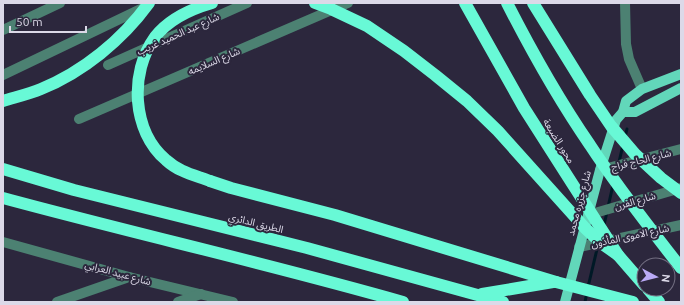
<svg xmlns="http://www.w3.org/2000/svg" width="684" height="305" font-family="Ubuntu,'Noto Sans Arabic',sans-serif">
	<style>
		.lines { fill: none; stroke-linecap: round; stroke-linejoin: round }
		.stream { stroke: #001926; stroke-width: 3 }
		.minor { stroke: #4c8172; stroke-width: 10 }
		.major { stroke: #62d7ba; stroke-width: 10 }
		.highway { stroke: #68f9d6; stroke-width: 12 }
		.highway-bridge { stroke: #68f9d6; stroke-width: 12 }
		.labels { text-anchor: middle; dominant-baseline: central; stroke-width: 4; stroke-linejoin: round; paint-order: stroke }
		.street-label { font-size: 10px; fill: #dcd9e8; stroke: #2c273d }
	</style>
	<rect width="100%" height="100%" fill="#2c273d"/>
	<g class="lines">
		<g class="stream">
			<polyline points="625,137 627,129"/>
			<polyline points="619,162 623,145"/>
			<polyline points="608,207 613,185"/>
			<polyline points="604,225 607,212"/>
			<polyline points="588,287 598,245"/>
			<polyline points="585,302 587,292"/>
		</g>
		<g class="minor">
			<polyline points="625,3 626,44 629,59 642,89"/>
			<polyline points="3,30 60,3"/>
			<polyline points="108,65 247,3"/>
			<polyline points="3,75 147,6"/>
			<polyline points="79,119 348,3"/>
			<polyline points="600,170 681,149"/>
			<polyline points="588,215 681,188"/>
			<polyline points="3,242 129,277 233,302"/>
			<polyline points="579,247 681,225"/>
			<polyline points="57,302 129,277"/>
			<polyline points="178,302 201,294"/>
		</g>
		<g class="major">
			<polyline points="623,112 635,112 681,88"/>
			<polyline points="565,302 600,170 616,120 623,112 626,101 642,89 681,74"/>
		</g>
		<g class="highway">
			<polyline points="3,169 74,190 307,248 503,302"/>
			<polyline points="210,181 231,188 335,215 556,282"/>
			<path d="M 3,198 C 136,234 270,264 403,302"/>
			<polyline points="648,289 659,302"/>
			<polyline points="482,294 553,282"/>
		</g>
		<g class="highway-bridge">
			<polyline points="315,3 331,9 367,26 404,51 435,75 467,101 498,131 585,228 601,243 618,255"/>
			<polyline points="465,3 524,108 568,177 618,255 644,285"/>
			<path d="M 507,3 C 532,52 559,100 590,145 C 618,188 650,228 681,268"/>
			<polyline points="533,3 590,95 611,126 635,154 661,178 681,193"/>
			<path d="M 3,101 C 16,97 29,94 41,89 C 83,72 122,40 149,3"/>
			<path d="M 210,181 C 194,175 179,172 166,160 C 132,131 129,73 155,37 C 169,19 191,9 212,3"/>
			<polyline points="556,282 633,302"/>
		</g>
	</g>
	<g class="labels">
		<g class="street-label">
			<text transform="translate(178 34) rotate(-24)">شارع عبد الحميد غريب</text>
			<text transform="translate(214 61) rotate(-23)">شارع السلايمه</text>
			<text transform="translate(559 141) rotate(58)">محور الضبعة</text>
			<text transform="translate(641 160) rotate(-14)">شارع الحاج فراج</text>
			<text transform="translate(635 201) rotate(-16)">شارع الفرن</text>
			<text transform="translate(579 203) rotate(-75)">شارع جزيره محمد</text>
			<text transform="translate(256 223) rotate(14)">الطريق الدائري</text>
			<text transform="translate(630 236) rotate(-12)">شارع الاموى المأذون</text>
			<text transform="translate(118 273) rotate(15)">شارع عبيد العرابي</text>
		</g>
	</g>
	<rect width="684" height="305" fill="none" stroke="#dcd9e8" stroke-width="8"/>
	<g transform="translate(656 277) rotate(97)"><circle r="19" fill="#2c273d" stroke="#726e81"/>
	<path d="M0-3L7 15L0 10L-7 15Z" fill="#baaaf6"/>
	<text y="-6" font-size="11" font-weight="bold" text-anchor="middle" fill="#dcd9e8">N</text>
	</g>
	<path d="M10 26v6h76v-6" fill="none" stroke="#dcd9e8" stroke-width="2"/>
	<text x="16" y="26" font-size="12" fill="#dcd9e8" stroke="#2c273d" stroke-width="3" paint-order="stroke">50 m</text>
</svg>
